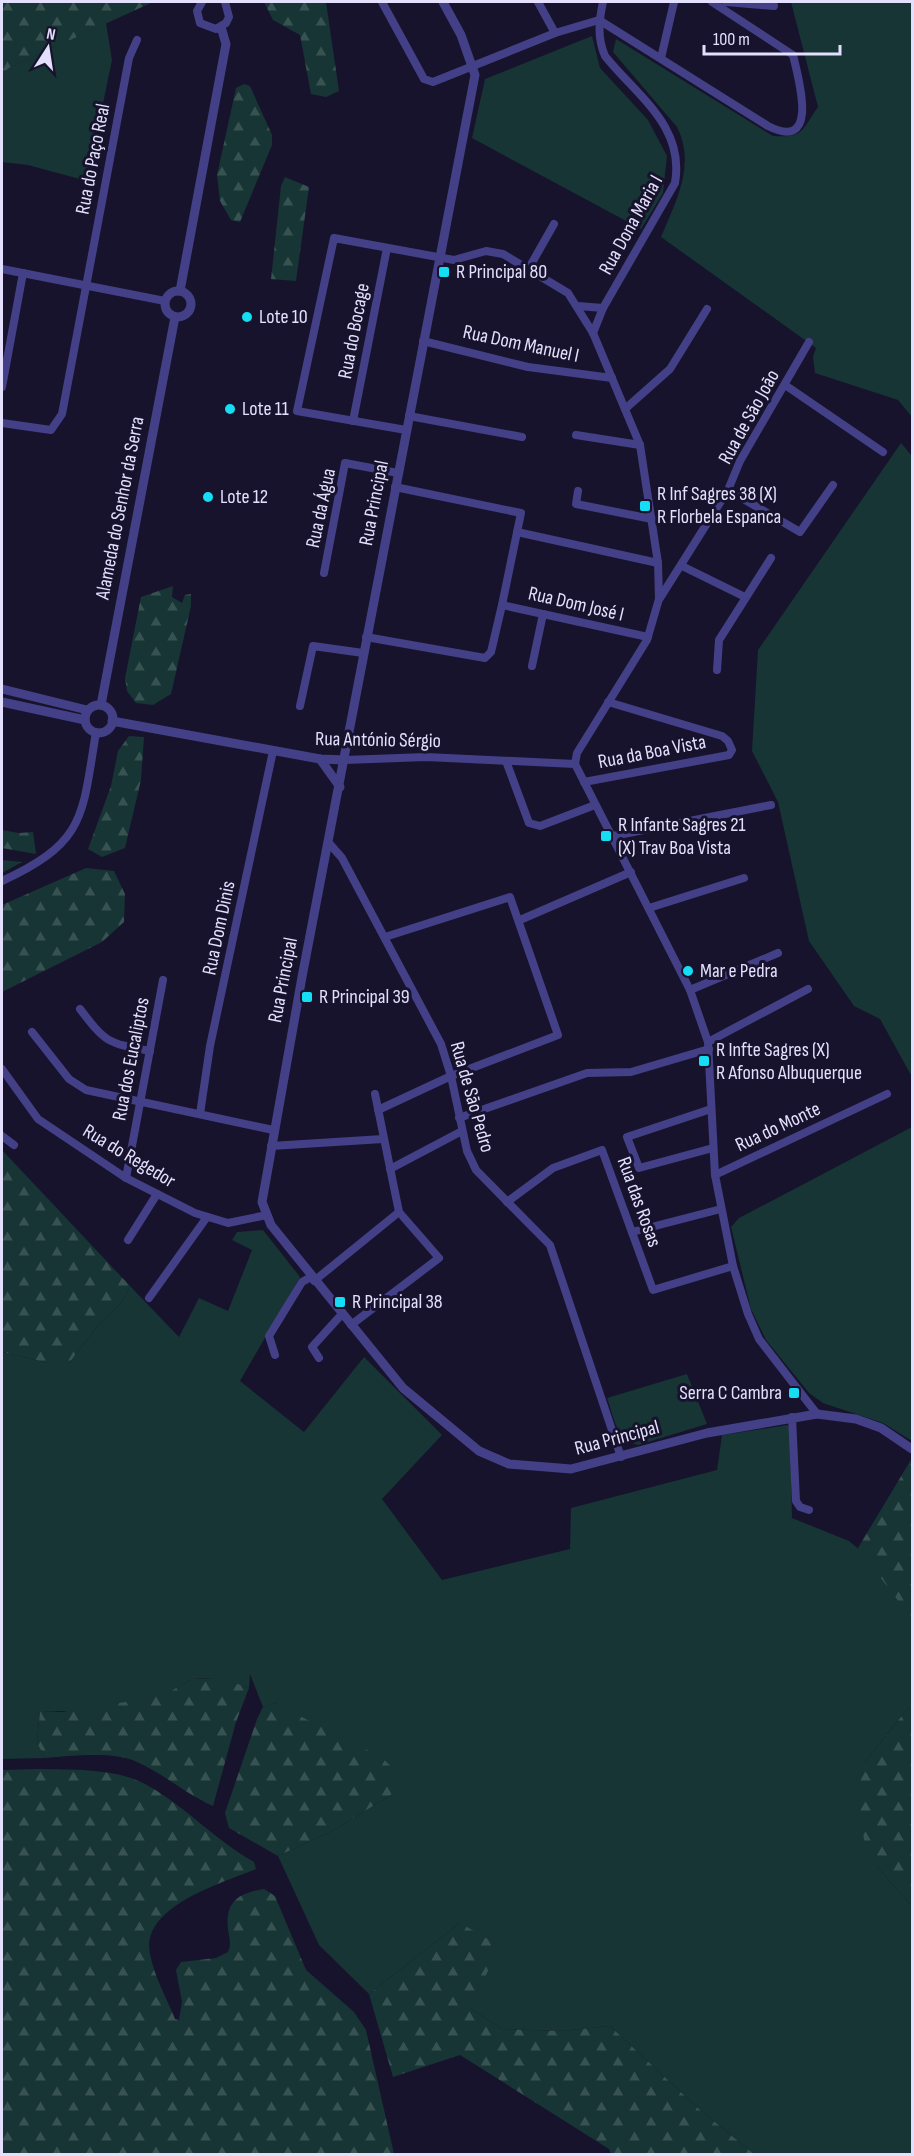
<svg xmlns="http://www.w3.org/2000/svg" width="914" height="2156" font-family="'Sofia Sans Condensed',sans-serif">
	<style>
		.green { fill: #163534 }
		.forest { fill: url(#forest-firs) }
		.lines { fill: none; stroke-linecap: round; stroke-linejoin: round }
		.minor { stroke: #434088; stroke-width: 8 }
		.tertiary { stroke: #434088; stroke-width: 9 }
		.poi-dot { fill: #15ddf4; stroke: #17132c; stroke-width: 2 }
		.labels { text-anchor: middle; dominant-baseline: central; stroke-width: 6; stroke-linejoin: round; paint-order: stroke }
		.street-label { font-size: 20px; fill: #e3dffd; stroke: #17132c }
		.poi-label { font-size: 20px; fill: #e3dffd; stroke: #17132c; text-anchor: start }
	</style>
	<defs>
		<pattern id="forest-firs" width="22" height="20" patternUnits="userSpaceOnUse" patternTransform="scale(1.5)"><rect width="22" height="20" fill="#163534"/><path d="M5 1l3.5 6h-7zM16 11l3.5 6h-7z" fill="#385252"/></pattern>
	</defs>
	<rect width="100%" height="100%" fill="#17132c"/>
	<g class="green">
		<path d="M 791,2 L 912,2 L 912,417 L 898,400 L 815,373 L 813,357 L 816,348 L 661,237 C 676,201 696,165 677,127 L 613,52 L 616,39 L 773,136 C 804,138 801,131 818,107 Z"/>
		<polygon points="106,23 112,60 87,181 28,165 2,162 2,74 9,68"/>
		<polygon points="592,36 600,68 648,120 667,156 663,193 641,229 472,138 485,79"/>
		<polygon points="901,443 912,456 912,1077 880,1019 854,1006 809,941 778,802 752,751 758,650"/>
		<polygon points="912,1127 912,1441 883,1423 823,1403 809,1393 766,1340 751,1309 731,1227 739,1218"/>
		<path d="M 263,1230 L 300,1277 L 240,1381 L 304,1432 L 364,1357 L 442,1435 L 382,1499 L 442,1580 L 570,1549 L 571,1508 L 717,1470 L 722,1435 L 788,1425 L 790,1429 L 792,1518 L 849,1541 L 866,1555 L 912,1619 L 912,1703 L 865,1762 L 878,1868 L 912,1906 L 912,2154 L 754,2154 L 699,2109 L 610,2026 L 561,2031 L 502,2029 L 470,2008 L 460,1923 L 369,1994 L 319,1945 L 278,1856 L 334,1830 L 391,1795 L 275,1703 L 263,1707 L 250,1674 L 249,1688 C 231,1682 214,1676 194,1679 C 185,1681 178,1689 169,1692 C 130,1706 82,1713 40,1711 L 37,1743 L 45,1758 L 2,1759 L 2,1352 L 48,1363 L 69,1363 L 100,1323 L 122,1302 L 130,1286 L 179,1337 L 199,1298 L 228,1311 L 252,1250 L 232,1240 L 237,1232 Z"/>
		<path d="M 687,1374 L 707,1424 L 638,1445 C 616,1440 614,1417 607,1398 Z"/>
	</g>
	<g class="forest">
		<polygon points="2,2 153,2 9,68 2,74"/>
		<polygon points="264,2 326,2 339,91 326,97 311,94 300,35 273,20"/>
		<polygon points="244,84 250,86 272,135 272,145 240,222 231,220 220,201 217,175 236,88"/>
		<polygon points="285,177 309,187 296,281 271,279 281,186"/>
		<polygon points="173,586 172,597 182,603 185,595 191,594 191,606 171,694 153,705 136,703 127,691 125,678 141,597"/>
		<polygon points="129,736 144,737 141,780 125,848 102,857 88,849 111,786 118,751"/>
		<polygon points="2,830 19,833 33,832 36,854 2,848"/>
		<polygon points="2,860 22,862 2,873"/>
		<polygon points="86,868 114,871 125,894 124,922 102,942 2,992 2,905"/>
		<polygon points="2,1150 130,1286 122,1302 100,1323 69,1363 48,1363 2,1352"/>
		<polygon points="912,1458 912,1619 858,1548"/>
		<path d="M 221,1678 L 249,1688 L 236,1722 L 213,1806 C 186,1794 164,1774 137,1762 C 114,1751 71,1756 45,1758 L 37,1743 L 40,1711 L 62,1712 L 138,1700 L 171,1691 L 192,1679 Z"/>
		<polygon points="274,1703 381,1757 399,1774 391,1795 334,1830 278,1856 229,1828 225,1813 257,1719 263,1707"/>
		<polygon points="912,1703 912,1906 878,1868 865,1848 858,1792 865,1762"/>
		<path d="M 40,1769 C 73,1770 115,1768 145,1784 C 184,1805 215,1840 254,1862 L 256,1869 C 223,1883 140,1906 150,1954 C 154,1976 167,1999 175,2019 L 179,2020 L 182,2002 L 176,1970 L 181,1962 L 216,1958 L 228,1952 C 232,1943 229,1938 228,1929 C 225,1900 240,1893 264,1889 L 275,1896 L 306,1970 L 354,2012 L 366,2030 L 394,2154 L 2,2154 L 2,1770 Z"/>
		<polygon points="460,1923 500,1946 470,2008 502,2029 561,2031 610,2026 699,2109 754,2154 611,2154 609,2149 460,2055 393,2077 369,1994"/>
	</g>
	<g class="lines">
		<g class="minor">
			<polyline points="202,2 197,11 200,23 216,29 226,23 229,17 225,2"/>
			<path d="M 382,2 L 424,79 L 433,82 L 555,33 L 599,20 L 768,126 C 821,153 798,77 793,55 L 712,2"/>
			<polyline points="538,2 555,33"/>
			<polyline points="726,2 774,6"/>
			<polyline points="661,58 674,2"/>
			<polyline points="529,268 554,224"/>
			<polyline points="2,269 165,301"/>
			<polyline points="578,306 603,308"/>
			<path d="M 593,333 L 603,308 L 675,183 C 685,126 637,96 605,56 C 597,38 599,20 603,2"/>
			<polyline points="423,341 528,367 612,378"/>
			<polyline points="785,385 883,452"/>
			<polyline points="2,387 23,273"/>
			<polyline points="625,409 670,369 707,309"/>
			<polyline points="409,416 522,437"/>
			<polyline points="353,421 387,248"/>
			<polyline points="2,423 51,430 62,414 129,58 137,40"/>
			<polyline points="406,430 297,411 334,238 454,260 486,251 503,254 568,293 593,333 640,445 658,563 659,599 647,640 577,753 575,764 690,990 708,1042 715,1175 733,1266 748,1314 759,1339 817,1414"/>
			<polyline points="576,435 640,445"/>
			<polyline points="395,487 521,513 502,605 648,637"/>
			<polyline points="728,490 800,532 833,485"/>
			<polyline points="578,491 576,504 652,519"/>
			<polyline points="517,532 658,563"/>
			<polyline points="682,566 745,597"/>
			<polyline points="324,573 345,463 398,473"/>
			<polyline points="660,598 728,490 740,461 809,342"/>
			<polyline points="366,637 485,658 491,652 502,605"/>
			<polyline points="532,666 543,614"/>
			<polyline points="717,670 719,640 771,558"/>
			<polyline points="300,706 313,646 363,653"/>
			<polyline points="345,760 426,757 575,764"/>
			<polyline points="506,761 529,823 540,826 595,805"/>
			<polyline points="584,782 729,755 732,750 728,741 722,736 608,702"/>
			<polyline points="613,836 771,805"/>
			<polyline points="328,842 342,858 441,1044 451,1076 467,1151 476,1170 550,1245 621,1457"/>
			<path d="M 2,881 C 86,842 82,817 96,732"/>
			<polyline points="649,908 744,878"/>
			<polyline points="520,920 631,872"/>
			<polyline points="690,990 778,953"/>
			<path d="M 80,1009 C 106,1043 107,1043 150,1051"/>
			<polyline points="32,1032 69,1079 86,1090 273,1130"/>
			<polyline points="708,1042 808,989"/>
			<polyline points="2,1069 38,1119 126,1178 195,1213 228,1223 267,1215"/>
			<polyline points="711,1109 627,1137 639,1168 713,1148"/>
			<polyline points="378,1110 451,1076 558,1035 510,897 385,937"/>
			<polyline points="200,1114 210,1046 273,751"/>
			<polyline points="459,1118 587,1073 631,1072 709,1049"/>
			<polyline points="2,1136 14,1145"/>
			<polyline points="271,1146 383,1139"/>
			<polyline points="390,1169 462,1131"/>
			<polyline points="715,1175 887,1094"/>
			<polyline points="126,1178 163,980"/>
			<polyline points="507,1202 553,1168 602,1150 653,1290 733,1266"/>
			<polyline points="632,1232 721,1209"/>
			<polyline points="128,1240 157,1194"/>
			<polyline points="314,1281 399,1212"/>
			<polyline points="149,1298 207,1217"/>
			<polyline points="351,1325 439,1258 399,1212 375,1094"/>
			<polyline points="275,1355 269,1336 302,1282 311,1277"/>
			<polyline points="319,1358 312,1347 342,1314"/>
			<polyline points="792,1417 796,1501 800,1507 809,1510"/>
		</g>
		<g class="tertiary">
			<polyline points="443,2 461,35 475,75 302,977 262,1202 271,1225 403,1388 479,1451 509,1464 571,1469 707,1433 817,1414 856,1419 881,1428 912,1449"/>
			<circle cx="178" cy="304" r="13"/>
			<polyline points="180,291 226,44 221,27"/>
			<polyline points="2,689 87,710"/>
			<polyline points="2,702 85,720"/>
			<polyline points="101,705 175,317"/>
			<circle cx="99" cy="719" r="14"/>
			<polyline points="112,721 320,759 345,760"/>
			<polyline points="320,759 340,787"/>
		</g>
	</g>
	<g class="poi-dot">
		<rect x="438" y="266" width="12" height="12" rx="3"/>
		<circle cx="247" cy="317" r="6"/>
		<circle cx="230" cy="409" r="6"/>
		<circle cx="208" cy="497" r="6"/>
		<rect x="639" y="500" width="12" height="12" rx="3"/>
		<rect x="600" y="830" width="12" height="12" rx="3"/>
		<circle cx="688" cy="971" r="6"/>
		<rect x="301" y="991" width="12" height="12" rx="3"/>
		<rect x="698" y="1055" width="12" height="12" rx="3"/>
		<rect x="334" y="1296" width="12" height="12" rx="3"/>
		<rect x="788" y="1387" width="12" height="12" rx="3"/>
	</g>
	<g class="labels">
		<g class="street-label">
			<text transform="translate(93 159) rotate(-79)">Rua do Paço Real</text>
			<text transform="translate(631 225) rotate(-61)">Rua Dona Maria I</text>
			<text transform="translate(354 331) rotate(-79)">Rua do Bocage</text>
			<text transform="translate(521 344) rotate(12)">Rua Dom Manuel I</text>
			<text transform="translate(749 417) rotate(-61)">Rua de São João</text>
			<text transform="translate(374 503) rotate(-79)">Rua Principal</text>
			<text transform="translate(120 508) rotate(-79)">Alameda do Senhor da Serra</text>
			<text transform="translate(321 508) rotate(-78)">Rua da Água</text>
			<text transform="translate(576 604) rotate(13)">Rua Dom José I</text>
			<text transform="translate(378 740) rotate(1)">Rua António Sérgio</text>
			<text transform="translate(652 752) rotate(-11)">Rua da Boa Vista</text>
			<text transform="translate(219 928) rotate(-78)">Rua Dom Dinis</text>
			<text transform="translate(283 980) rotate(-79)">Rua Principal</text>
			<text transform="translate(131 1059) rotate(-79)">Rua dos Eucaliptos</text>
			<text transform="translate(472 1097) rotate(74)">Rua de São Pedro</text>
			<text transform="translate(778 1127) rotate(-25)">Rua do Monte</text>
			<text transform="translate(129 1156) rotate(31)">Rua do Regedor</text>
			<text transform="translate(639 1202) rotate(70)">Rua das Rosas</text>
			<text transform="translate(617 1438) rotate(-15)">Rua Principal</text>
		</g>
		<g class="poi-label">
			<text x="456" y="272">R Principal 80</text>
			<text x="259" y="317">Lote 10</text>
			<text x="242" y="409">Lote 11</text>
			<text x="657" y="494">R Inf Sagres 38 (X)<tspan x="657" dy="23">R Florbela Espanca</tspan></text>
			<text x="220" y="497">Lote 12</text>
			<text x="618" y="825">R Infante Sagres 21<tspan x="618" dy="23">(X) Trav Boa Vista</tspan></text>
			<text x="700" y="971">Mar e Pedra</text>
			<text x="319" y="997">R Principal 39</text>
			<text x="716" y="1050">R Infte Sagres (X)<tspan x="716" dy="23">R Afonso Albuquerque</tspan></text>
			<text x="352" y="1302">R Principal 38</text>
			<text x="782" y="1393" text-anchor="end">Serra C Cambra</text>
		</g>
	</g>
	<rect width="914" height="2156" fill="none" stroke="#e3dffd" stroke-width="6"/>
	<g transform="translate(48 48) rotate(12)" stroke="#17132c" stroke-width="4.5" paint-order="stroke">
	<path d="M0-4.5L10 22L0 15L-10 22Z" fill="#e3dffd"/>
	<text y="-9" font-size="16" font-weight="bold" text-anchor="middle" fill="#e3dffd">N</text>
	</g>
	<path d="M704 45v9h136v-9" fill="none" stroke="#e3dffd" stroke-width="3"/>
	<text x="713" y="45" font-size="18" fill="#e3dffd" stroke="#17132c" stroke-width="4.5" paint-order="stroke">100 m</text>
</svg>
